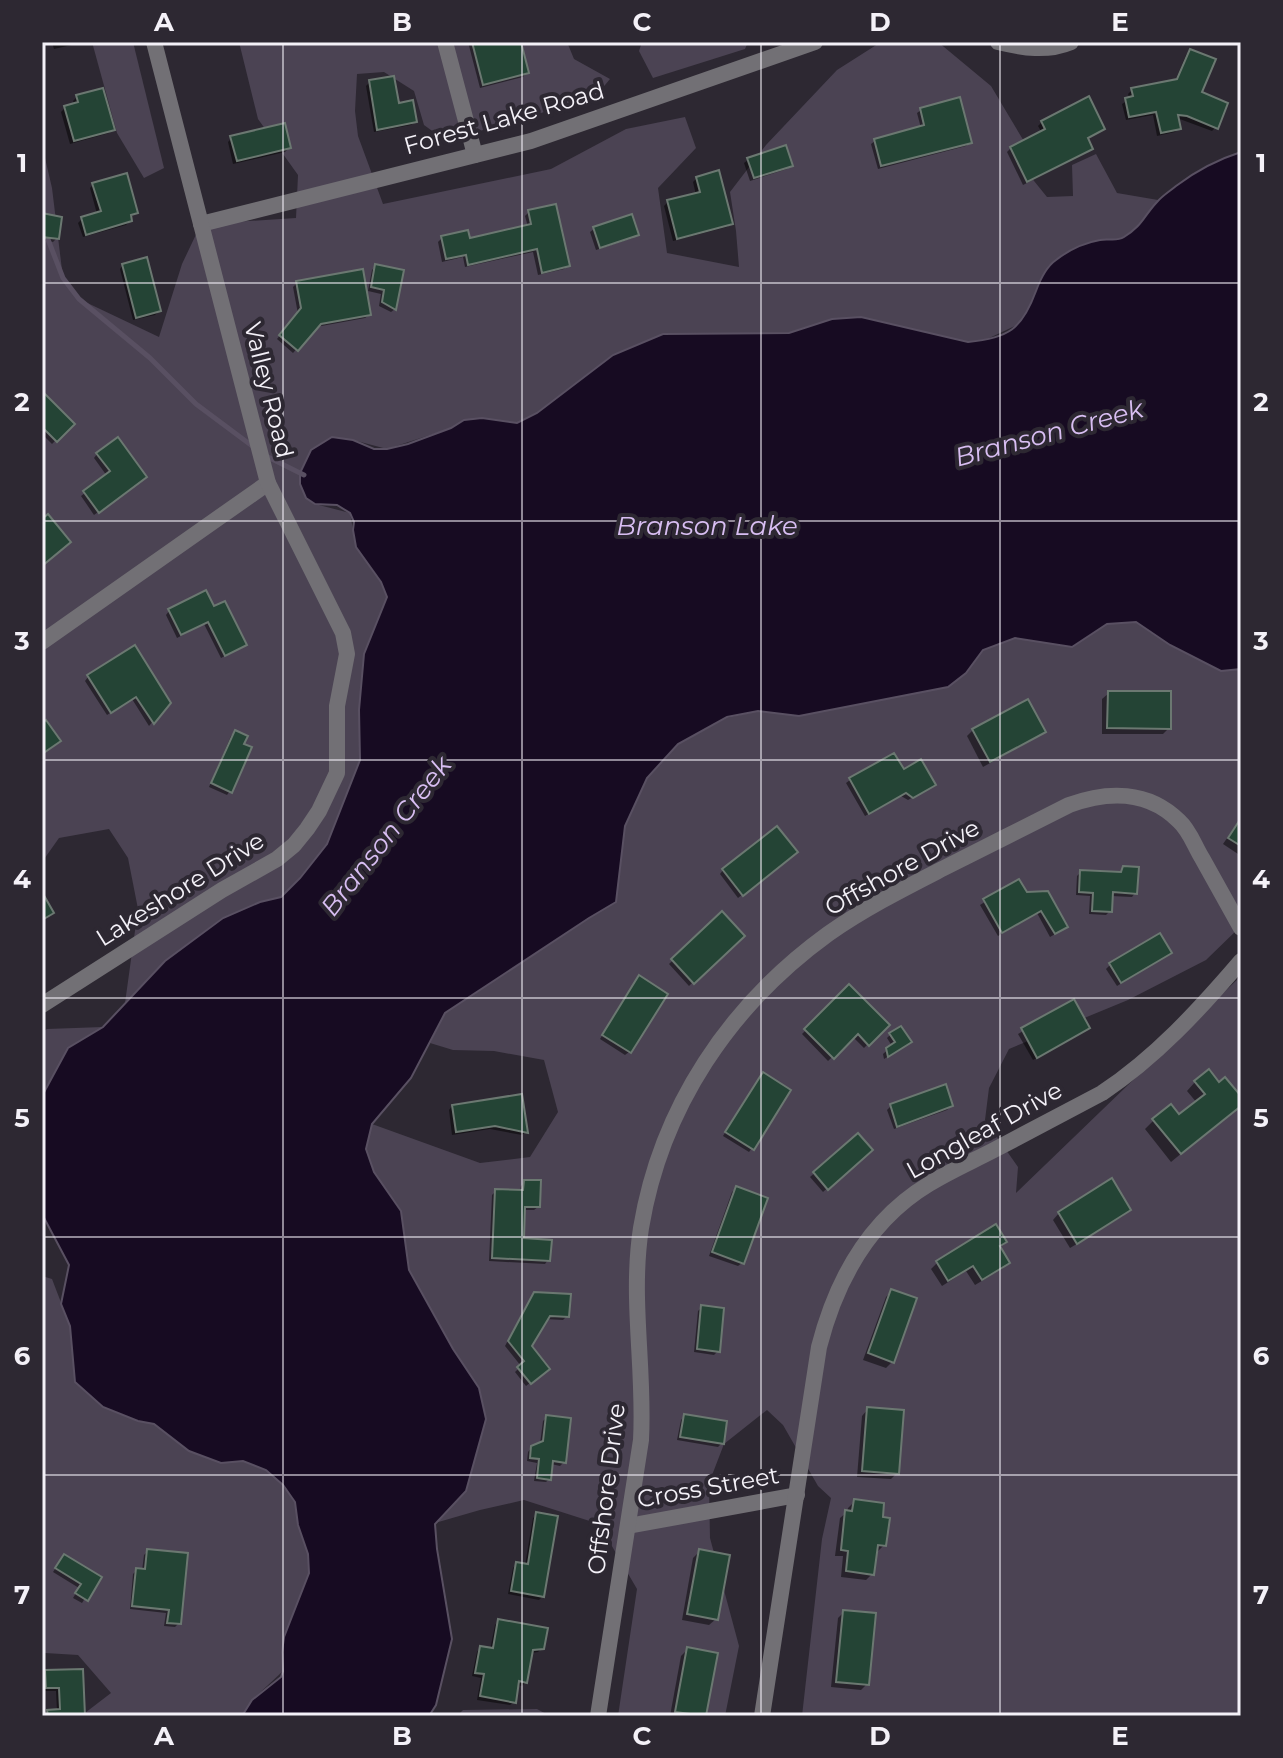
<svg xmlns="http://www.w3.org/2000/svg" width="1283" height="1758" font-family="Montserrat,sans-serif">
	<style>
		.green { fill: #4b4353 }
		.water { fill: #170b22; stroke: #595062; stroke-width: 2 }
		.shadow { fill: #0007 }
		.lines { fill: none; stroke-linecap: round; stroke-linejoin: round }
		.stream { stroke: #595062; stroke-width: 5 }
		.building { fill: #244435; stroke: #6b7871; stroke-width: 2 }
		.street { stroke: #727075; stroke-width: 16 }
		.grid { fill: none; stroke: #f4f1f8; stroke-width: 2; stroke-opacity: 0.55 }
		.labels { text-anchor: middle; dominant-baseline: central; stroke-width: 8; stroke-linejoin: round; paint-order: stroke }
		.street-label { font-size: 24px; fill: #f4f1f8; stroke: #2d2832 }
		.water-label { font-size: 26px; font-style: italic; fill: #d8bef2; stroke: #2d2832 }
		.neatline { fill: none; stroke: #f4f1f8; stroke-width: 3 }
		.grid-label { font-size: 26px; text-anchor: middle; font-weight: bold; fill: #f4f1f8 }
	</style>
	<rect width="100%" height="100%" fill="#2d2832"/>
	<g class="green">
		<polygon points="92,42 133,42 164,168 144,178 117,133"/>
		<polygon points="239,42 567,42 574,59 610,79 595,97 446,141 424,125 414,91 384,72 357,74 355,111 358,136 383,204 551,169 626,129 685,117 696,148 658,188 667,253 739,267 736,231 730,192 766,145 837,70 881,42 938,42 991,86 1025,143 1026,171 1047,197 1073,196 1072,165 1096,154 1117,193 1158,200 1140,226 1119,240 1104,239 1039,281 1029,311 1019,324 985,340 969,342 789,333 663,334 537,413 516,423 482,418 387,449 353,440 315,504 350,513 356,547 381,582 387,597 364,655 359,710 360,760 327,844 299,878 281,897 260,902 222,918 165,961 125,1003 138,909 128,858 109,829 59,838 42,862 42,145 52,188 63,278 79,299 159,337 182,264 201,224 296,218 298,175 258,119"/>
		<polygon points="642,42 748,42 745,49 653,78 639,51"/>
		<polygon points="1136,622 1170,645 1221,671 1241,669 1241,926 1206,960 1128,1000 1009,1049 989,1088 985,1120 1018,1167 1016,1193 1241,976 1241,1716 802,1716 822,1539 831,1498 818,1486 783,1425 767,1410 724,1444 709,1483 710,1538 739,1646 725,1716 618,1716 637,1589 599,1524 524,1500 480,1510 435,1523 466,1491 479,1388 453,1349 409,1270 401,1211 374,1172 366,1149 372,1124 480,1163 530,1157 558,1112 544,1060 494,1051 453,1050 430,1043 445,1013 589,918 616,902 625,826 647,778 678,744 727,718 758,711 799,716 948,687 966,673 983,650 1015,638 1072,647 1107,624"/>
		<polygon points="103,1027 68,1048 42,1096 42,1032 47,1029"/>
		<polygon points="42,1276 52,1279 70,1326 75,1382 138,1421 154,1424 189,1451 221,1463 243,1461 266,1470 283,1485 295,1502 298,1525 308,1554 309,1573 284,1637 283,1671 252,1700 242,1716 81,1716 111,1693 78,1655 45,1653 42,1656"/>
		<polygon points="537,1709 550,1716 457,1716 463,1710"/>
	</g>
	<path class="water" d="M 1241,152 L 1241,669 L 1221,671 L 1170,645 L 1136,622 L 1107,624 L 1072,647 L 1015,638 L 983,650 L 966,673 L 948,687 L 799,716 L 758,711 L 727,717 L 678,744 L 647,778 L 625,826 L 616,902 L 589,918 L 445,1013 L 411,1078 L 372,1124 L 366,1149 L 374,1172 L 401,1211 L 409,1270 L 453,1349 L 479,1388 L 486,1419 L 466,1491 L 435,1524 L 437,1549 L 452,1639 L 436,1705 L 429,1716 L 242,1716 L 252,1700 L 281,1677 L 283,1671 L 282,1652 L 284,1637 L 309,1573 L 308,1554 L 298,1525 L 295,1502 L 283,1485 L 266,1470 L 243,1461 L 221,1463 L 189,1451 L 154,1424 L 138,1421 L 103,1407 L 75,1382 L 70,1326 L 61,1304 L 69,1265 L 42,1214 L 42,1096 L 68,1048 L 103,1027 L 165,961 L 223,918 L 260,902 L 281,897 L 300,878 L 327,844 L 360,760 L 359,710 L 364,654 L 387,597 L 381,582 L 356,547 L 353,530 L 354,522 L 350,513 L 337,505 L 315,504 L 306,498 L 300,484 L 300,473 L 311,450 L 332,437 L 353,440 L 374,449 L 387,449 L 408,444 L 451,428 L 464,420 L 482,418 L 517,423 L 537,413 L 613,355 L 663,334 L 789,333 L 832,319 L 861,317 L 968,342 C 1009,338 1022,329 1036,291 C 1040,280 1046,267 1056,260 C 1070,249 1083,243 1100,240 C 1109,238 1116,242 1124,237 C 1143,225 1143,217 1157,202 C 1162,196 1170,191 1176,186 C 1197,170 1216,160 1241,152 Z"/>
	<g class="shadow">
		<polygon points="52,42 78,42 76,44 54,49"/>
		<polygon points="468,42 519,42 526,73 523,77 480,88"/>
		<polygon points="1190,51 1199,93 1216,127 1212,131 1177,118 1179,128 1175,132 1157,136 1153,115 1126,120 1122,104 1130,99 1128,94 1132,90 1175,81 1186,55"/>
		<polygon points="370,82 397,105 415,122 411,125 374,132 366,86"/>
		<polygon points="77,97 112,129 109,133 70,144 61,112 65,108 75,105 73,101"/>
		<polygon points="921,110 970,142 966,146 878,169 871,144 875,141 921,128 917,113"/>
		<polygon points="1042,122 1103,128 1086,139 1091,149 1087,153 1023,185 1007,152 1011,148 1042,133 1038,126"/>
		<polygon points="232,138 289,148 285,152 233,164 228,142"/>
		<polygon points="748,160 791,165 787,169 750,181 744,163"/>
		<polygon points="697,178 731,224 727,227 673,241 664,206 668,202 696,195 693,182"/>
		<polygon points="94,184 136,212 129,217 130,221 126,225 83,237 78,223 82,219 97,214 90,188"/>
		<polygon points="529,212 568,265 564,269 538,275 533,252 465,267 463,257 442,262 438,242 442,238 468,241 528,227 525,216"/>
		<polygon points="42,215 57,238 53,242 42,240"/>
		<polygon points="594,229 636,234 633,238 596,250 590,232"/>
		<polygon points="123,265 159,311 155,315 133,320 120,269"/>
		<polygon points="376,266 395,309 391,312 379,306 381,294 368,291 372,270"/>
		<polygon points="297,283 369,315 365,318 316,327 293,353 277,339 298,314 293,287"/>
		<polygon points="42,394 72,424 52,444 42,434"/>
		<polygon points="97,454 141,481 94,515 81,496 107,476 94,458"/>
		<polygon points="213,609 245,645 221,658 204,624 177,638 166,615 169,611"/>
		<polygon points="88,677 169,703 149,726 132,699 107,715 85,681"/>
		<polygon points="1109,693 1169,728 1163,734 1102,734 1102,699"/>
		<polygon points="973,730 1043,731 1037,737 983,767 967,736"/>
		<polygon points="235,732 230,791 227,795 209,787 231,736"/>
		<polygon points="903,771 929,788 908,800 901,796 865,816 846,783 850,780"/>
		<polygon points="1241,818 1241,856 1223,844"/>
		<polygon points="791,856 738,898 720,874 723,870"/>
		<polygon points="1124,868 1135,893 1132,897 1111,896 1110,911 1106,915 1089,914 1090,896 1076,895 1077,876 1081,872 1120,872"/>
		<polygon points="1018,881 1025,894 1062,930 1050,937 1037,913 998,936 980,905"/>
		<polygon points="722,914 742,936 689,986 669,964"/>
		<polygon points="1166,956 1117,986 1106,969 1110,965"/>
		<polygon points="636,982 629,1052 625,1055 600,1039"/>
		<polygon points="849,987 887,1025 864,1048 853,1037 828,1061 802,1034"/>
		<polygon points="1073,1002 1084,1032 1033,1060 1018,1034"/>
		<polygon points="891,1034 905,1046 884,1059 883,1054 892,1046 887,1038"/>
		<polygon points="759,1078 752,1148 749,1152 723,1136"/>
		<polygon points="1195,1082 1218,1085 1241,1099 1241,1104 1171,1162 1145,1129 1154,1120 1179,1117 1197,1103 1187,1091"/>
		<polygon points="452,1106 526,1132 522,1135 490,1129 452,1135 449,1110"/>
		<polygon points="891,1106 951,1106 947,1110 894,1129 887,1110"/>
		<polygon points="857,1136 870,1150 823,1192 810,1177"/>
		<polygon points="525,1182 538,1207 534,1210 523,1210 521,1240 548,1260 545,1264 489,1261 492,1195 496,1191 520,1192 521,1186"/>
		<polygon points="736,1189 742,1263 738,1266 709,1256 732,1192"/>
		<polygon points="1129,1210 1123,1216 1070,1248 1053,1220 1059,1213"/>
		<polygon points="1005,1242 999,1248 1008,1262 1002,1269 975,1285 966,1271 942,1286 931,1269 937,1263"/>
		<polygon points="892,1291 892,1362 886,1368 863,1360 886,1297"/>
		<polygon points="531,1298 567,1316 563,1320 545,1319 530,1346 544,1372 526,1386 515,1372 521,1366 505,1346"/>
		<polygon points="702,1307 718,1351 714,1355 694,1352 698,1311"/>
		<polygon points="868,1409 897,1473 891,1479 857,1477 862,1416"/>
		<polygon points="685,1416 722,1443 718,1447 677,1440 681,1420"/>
		<polygon points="547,1417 564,1462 560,1466 551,1464 549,1479 546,1482 534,1481 537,1463 527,1461 528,1452 532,1447 540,1444 543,1421"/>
		<polygon points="854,1502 884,1545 878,1551 875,1551 872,1574 866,1580 841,1577 843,1556 835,1556 840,1518 847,1512 848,1508"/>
		<polygon points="537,1515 543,1596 539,1600 508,1594 513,1568 517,1564 525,1565 533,1518"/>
		<polygon points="148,1551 179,1623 175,1627 164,1626 166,1613 130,1609 133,1574 137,1570 142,1571 144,1555"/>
		<polygon points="700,1551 716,1619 709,1625 682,1620 693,1558"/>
		<polygon points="61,1560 99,1577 82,1603 73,1598 79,1588 53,1572"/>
		<polygon points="844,1612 867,1684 861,1690 831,1687 838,1618"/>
		<polygon points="499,1621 542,1648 538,1652 531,1653 526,1682 522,1686 517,1685 514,1702 510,1705 477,1700 481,1678 472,1676 477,1652 480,1648 490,1650 495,1625"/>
		<polygon points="687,1650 715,1655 704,1716 670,1716 681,1656"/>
		<polygon points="46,1672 83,1716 44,1716 48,1712 57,1711 56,1691 43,1691 42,1676"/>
	</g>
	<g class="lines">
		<g class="stream">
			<polyline points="42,224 63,278 79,299 150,358 196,404 255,448"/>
			<polyline points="266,456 304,475"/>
		</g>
	</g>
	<g class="building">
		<polygon points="472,42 521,42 529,73 483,85"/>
		<polygon points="1190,49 1216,59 1202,92 1228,103 1218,129 1187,116 1178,115 1181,129 1161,133 1156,112 1129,117 1125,98 1133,96 1131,88 1177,79"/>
		<polygon points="394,76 399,103 413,100 417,122 377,130 369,80"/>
		<polygon points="103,88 115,130 74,141 64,106 78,102 76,95"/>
		<polygon points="1089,96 1105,129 1088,138 1093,149 1027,182 1010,147 1045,129 1041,121"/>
		<polygon points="960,97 972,143 881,166 874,139 924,125 920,108"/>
		<polygon points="285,123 291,148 237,161 230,136"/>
		<polygon points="786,145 793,166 754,178 747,158"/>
		<polygon points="719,170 733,224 677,239 667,200 700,192 696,177"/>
		<polygon points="127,173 138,213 131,215 132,221 86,235 81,217 101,211 92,183"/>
		<polygon points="556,204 570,266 542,273 537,249 468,265 466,255 446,259 441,236 468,230 470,238 531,224 528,210"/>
		<polygon points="42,213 62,217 59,239 42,237"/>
		<polygon points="632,214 639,235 600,248 593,227"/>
		<polygon points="147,257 161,311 136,318 122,264"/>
		<polygon points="375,264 404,270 396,310 382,302 384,290 371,287"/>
		<polygon points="363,269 371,315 321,324 298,351 279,335 301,308 296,281"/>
		<polygon points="42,391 75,424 57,442 42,427"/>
		<polygon points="118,437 147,477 99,513 83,491 110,471 96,453"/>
		<polygon points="48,514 71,542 42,566 42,519"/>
		<polygon points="206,590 214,606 225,601 247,645 225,656 208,622 181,635 168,609"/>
		<polygon points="135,645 171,703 154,724 136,697 111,713 87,675"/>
		<polygon points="1108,691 1171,691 1171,729 1107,728"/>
		<polygon points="1028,699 1046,732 990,762 972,729"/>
		<polygon points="46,720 61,741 42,754 42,723"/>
		<polygon points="235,730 248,736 244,744 252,747 232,793 211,783"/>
		<polygon points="894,753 904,769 921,759 936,785 913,798 906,793 869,814 849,778"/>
		<polygon points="1241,818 1241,846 1228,838"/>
		<polygon points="777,826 798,852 743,896 722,869"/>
		<polygon points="1123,866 1139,867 1137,894 1113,892 1112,912 1092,911 1093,893 1079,892 1080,870 1121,872"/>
		<polygon points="1019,879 1027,892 1048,891 1068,927 1055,934 1041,911 1002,933 983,899"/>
		<polygon points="42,892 54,913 42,920"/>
		<polygon points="722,911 745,936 694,984 671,959"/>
		<polygon points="1160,933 1172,953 1121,983 1109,963"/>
		<polygon points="639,975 668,994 631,1053 602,1035"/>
		<polygon points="849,984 890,1025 869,1046 858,1034 834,1059 804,1029"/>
		<polygon points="1074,999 1090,1028 1037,1058 1021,1028"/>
		<polygon points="901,1026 912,1042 888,1057 886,1048 895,1042 889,1033"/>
		<polygon points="1209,1069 1219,1082 1225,1077 1241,1096 1241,1106 1181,1154 1152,1119 1171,1104 1179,1114 1205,1094 1194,1081"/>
		<polygon points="763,1072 791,1090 754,1150 725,1132"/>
		<polygon points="946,1084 953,1106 897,1127 890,1104"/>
		<polygon points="522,1094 528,1133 495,1126 456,1132 452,1105"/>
		<polygon points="858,1133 873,1150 828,1190 813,1172"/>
		<polygon points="1112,1178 1131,1210 1077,1244 1058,1212"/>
		<polygon points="524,1180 541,1180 540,1207 525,1207 524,1238 552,1240 550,1261 492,1258 495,1189 523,1190"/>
		<polygon points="736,1186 768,1198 744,1264 712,1252"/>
		<polygon points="996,1224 1007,1242 1000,1246 1010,1263 982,1280 973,1266 948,1281 936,1261"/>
		<polygon points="891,1289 917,1298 894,1363 868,1353"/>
		<polygon points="534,1292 571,1294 569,1317 550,1316 532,1346 550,1369 531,1384 517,1367 524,1361 508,1341"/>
		<polygon points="701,1305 724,1308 720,1352 697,1349"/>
		<polygon points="867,1407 904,1410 899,1474 862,1471"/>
		<polygon points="684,1414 727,1421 724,1444 680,1437"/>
		<polygon points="546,1415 571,1418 566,1463 553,1461 551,1480 537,1478 539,1459 530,1458 531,1446 543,1441"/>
		<polygon points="854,1499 884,1503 883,1517 890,1518 886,1546 878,1545 874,1575 846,1571 848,1551 841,1550 845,1510 852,1511"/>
		<polygon points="536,1512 558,1516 544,1597 511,1591 516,1562 528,1564"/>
		<polygon points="147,1549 188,1553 181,1624 167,1623 169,1610 132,1606 136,1568 145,1569"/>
		<polygon points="699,1549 730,1555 718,1620 687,1614"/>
		<polygon points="64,1554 102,1577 88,1601 75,1593 81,1584 55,1568"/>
		<polygon points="843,1610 876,1613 869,1685 836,1682"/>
		<polygon points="498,1619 548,1628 544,1649 533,1650 527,1683 519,1681 516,1703 480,1696 484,1674 475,1673 480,1646 493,1648"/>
		<polygon points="687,1647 718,1653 706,1716 675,1712"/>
		<polygon points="83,1669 85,1716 48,1716 47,1710 60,1709 59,1688 46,1688 45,1670"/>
	</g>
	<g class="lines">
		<g class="street">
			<polyline points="445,42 475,155"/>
			<path d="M 998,42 C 1023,48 1047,52 1071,42"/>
			<polyline points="201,224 531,141 815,42"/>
			<polyline points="42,642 268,483"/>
			<polyline points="42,1005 222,890 277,859 294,845 307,829 319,811 337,773 337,706 347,654 343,633 268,483 154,42"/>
			<polyline points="628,1526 797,1495"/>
			<path d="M 598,1716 L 641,1440 C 645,1369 630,1299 641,1228 C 661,1107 730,1005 828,934 C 865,908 905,888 944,868 C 986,847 1027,826 1069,805 C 1107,791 1148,790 1179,821 C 1190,831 1194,845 1202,858 C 1215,881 1228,905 1241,928"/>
			<path d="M 762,1716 L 819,1347 C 836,1281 869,1220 929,1184 C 950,1171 973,1161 994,1150 C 1030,1131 1066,1112 1102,1093 C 1156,1057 1199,1010 1241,961"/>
		</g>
	</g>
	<path class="grid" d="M 283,42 L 283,1716M 522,42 L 522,1716M 761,42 L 761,1716M 1000,42 L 1000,1716M 42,283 L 1241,283M 42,521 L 1241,521M 42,760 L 1241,760M 42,998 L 1241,998M 42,1237 L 1241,1237M 42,1475 L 1241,1475"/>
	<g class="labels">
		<g class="street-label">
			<text transform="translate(504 118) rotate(-16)">Forest Lake Road</text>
			<text transform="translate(269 390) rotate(76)">Valley Road</text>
			<text transform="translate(902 867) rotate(-29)">Offshore Drive</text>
			<text transform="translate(180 889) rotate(-32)">Lakeshore Drive</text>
			<text transform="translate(984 1130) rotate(-29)">Longleaf Drive</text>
			<text transform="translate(708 1487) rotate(-10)">Cross Street</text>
			<text transform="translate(606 1489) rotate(-83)">Offshore Drive</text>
		</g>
		<g class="water-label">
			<text transform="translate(1049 433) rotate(-15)">Branson Creek</text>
			<text x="707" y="526">Branson Lake</text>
			<text transform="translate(386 836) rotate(-52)">Branson Creek</text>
		</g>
	</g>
	<rect width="1283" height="1758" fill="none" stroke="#2d2832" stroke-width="88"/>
	<rect x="44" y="44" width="1195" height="1670" class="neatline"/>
	<g class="grid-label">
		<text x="164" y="31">A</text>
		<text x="402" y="31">B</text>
		<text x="642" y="31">C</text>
		<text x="880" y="31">D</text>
		<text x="1120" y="31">E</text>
		<text x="22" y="172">1</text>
		<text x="1261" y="172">1</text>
		<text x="22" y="411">2</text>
		<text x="1261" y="411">2</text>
		<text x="22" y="650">3</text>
		<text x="1261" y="650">3</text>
		<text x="22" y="888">4</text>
		<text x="1261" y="888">4</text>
		<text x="22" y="1127">5</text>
		<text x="1261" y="1127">5</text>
		<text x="22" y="1365">6</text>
		<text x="1261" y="1365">6</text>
		<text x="22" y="1604">7</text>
		<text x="1261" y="1604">7</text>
		<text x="164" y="1745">A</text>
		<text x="402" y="1745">B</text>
		<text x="642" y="1745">C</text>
		<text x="880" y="1745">D</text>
		<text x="1120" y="1745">E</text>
	</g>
</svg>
